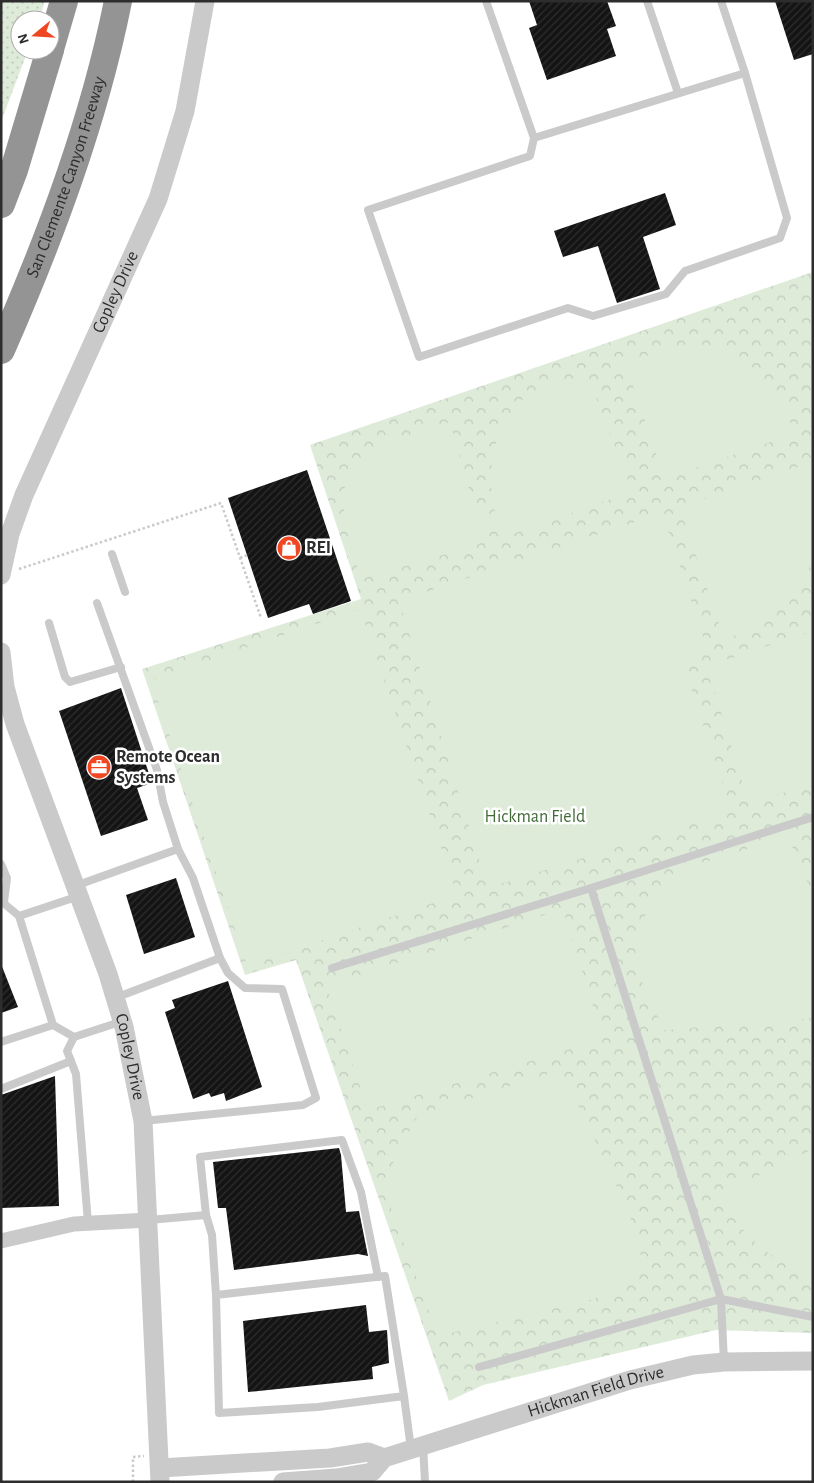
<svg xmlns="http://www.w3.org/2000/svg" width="814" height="1483" font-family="'Alegreya Sans',sans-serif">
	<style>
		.grass { fill: url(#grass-dots) }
		.park { fill: url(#park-crowns) }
		.pitch { fill: #deebd9 }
		.building { fill: url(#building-hatch) }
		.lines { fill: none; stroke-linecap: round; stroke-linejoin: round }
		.path { stroke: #cacaca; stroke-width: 2.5; stroke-dasharray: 2.5 2.5; stroke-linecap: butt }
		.service { stroke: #cacaca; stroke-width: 8 }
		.minor { stroke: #cacaca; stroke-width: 15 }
		.tertiary { stroke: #cacaca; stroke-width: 19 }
		.motorway { stroke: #949494; stroke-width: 28 }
		.labels { text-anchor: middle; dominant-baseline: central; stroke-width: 5; stroke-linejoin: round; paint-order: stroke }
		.street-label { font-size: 18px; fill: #2d2d2d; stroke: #fff }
		.poi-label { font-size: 18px; font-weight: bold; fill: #2d2d2d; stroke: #fff; text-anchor: start }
		.park-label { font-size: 18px; fill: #426b38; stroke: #fff }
	</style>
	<defs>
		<pattern id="grass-dots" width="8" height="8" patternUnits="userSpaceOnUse" patternTransform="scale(1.25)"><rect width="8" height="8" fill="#deebd9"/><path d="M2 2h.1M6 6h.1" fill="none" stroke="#bfcabb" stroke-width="1.8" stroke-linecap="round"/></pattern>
		<pattern id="park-crowns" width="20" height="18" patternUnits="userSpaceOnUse" patternTransform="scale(1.25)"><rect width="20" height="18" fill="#deebd9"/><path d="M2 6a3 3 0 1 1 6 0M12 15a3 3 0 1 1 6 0" fill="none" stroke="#bfcabb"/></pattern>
		<pattern id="building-hatch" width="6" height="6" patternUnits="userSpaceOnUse" patternTransform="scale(1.25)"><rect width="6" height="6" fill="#141414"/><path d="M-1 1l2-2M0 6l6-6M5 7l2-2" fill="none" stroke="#2e2e2e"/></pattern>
	</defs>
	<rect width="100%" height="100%" fill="#fff"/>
	<polygon class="grass" points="1,1 45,1 39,20 20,20 20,50 28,50 1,122"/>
	<polygon class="park" points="813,272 813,1333 716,1330 483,1385 449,1401 296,960 245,975 142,669 361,599 310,445"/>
	<g class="pitch">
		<path d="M 687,344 C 701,344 716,345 729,351 C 748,360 774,386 783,405 C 788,414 791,424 794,434 L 675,475 L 661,468 L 625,362 Z"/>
		<path d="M 587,374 L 628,480 L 622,495 L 502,538 C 489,498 484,455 508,418 C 512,411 518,402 525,398 C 543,386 567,381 587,374 Z"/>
		<path d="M 450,422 L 472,499 L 479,505 L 488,528 L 480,544 L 361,579 C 348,540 324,474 373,449 C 396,437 425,431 450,422 Z"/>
		<polygon points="810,463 813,472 813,560 805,576 792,596 776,612 725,641 683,517 692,503"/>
		<polygon points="662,513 708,651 682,661 732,811 488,888 399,601"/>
		<polygon points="360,609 457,895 247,965 151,680"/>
		<polygon points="813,631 813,783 749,804 707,666"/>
		<polygon points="786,832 813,895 813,1018 664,1030 636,969 639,937 645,916 658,894 672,881 697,864 735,854"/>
		<polygon points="563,909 603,1039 368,1110 326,986"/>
		<polygon points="561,1070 629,1212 641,1256 636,1282 594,1299 438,1336 382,1184 418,1115"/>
		<path d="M 813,1149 L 813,1274 C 775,1264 732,1232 725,1192 Z"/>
	</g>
	<g class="building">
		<polygon points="529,1 607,1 616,26 607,29 616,56 547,80 529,28 537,25"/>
		<polygon points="775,1 813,1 813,54 794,60"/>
		<polygon points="665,193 676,225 643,237 660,289 617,303 598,246 563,257 554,231"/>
		<polygon points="307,470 351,601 313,614 309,604 268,618 228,498"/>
		<polygon points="121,688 152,783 137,788 148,820 101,836 59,711"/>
		<polygon points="176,878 195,937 144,954 126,895"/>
		<polygon points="1,964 18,1007 1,1013"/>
		<polygon points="228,981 262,1087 226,1101 224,1093 211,1097 209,1093 193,1099 165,1012 175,1008 172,1000"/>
		<polygon points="55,1076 59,1206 1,1208 1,1095"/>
		<polygon points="339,1148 341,1155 346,1212 359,1211 368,1256 358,1254 234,1270 226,1208 218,1208 213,1162"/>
		<polygon points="366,1305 369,1332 387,1330 389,1363 372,1367 373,1379 248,1392 243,1321"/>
	</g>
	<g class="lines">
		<g class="path">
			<polyline points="240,558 247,555"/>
			<polyline points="19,569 221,503 261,618"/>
			<polyline points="133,1482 133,1457 144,1456"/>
		</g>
		<g class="service">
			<polyline points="486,1 534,138 745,73"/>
			<polyline points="647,1 678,93"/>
			<polyline points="534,138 530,156 368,210 419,357 568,308 593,316 666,294 685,271 780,238 787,218 745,73 721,1"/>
			<polyline points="112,554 125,592"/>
			<polyline points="97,603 157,770 163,802 178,849 193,878 220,958 228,973 245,988 282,989 316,1098 303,1105 143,1121"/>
			<polyline points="49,623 65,677 70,682 121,667"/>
			<polyline points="1,864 7,878 4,902"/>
			<polyline points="75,886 178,849"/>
			<polyline points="1,901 19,916"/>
			<polyline points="332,968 591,888"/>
			<polyline points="115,998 220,958"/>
			<polyline points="53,1025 19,916 79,896"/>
			<polyline points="74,1037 67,1051 76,1074 88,1223"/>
			<polyline points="1,1042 53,1025 74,1037 123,1021"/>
			<polyline points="1,1089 71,1061"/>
			<polyline points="206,1215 200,1157 342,1140 361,1192 378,1277"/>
			<polyline points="149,1220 206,1215 212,1235 216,1295"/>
			<polyline points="724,1362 721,1299 591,888 813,817"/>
			<polyline points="479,1367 721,1299 813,1317"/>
			<polyline points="404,1396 385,1276 216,1295 219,1413 318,1407 404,1396 411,1449"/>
			<polyline points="423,1445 425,1482"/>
		</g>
		<polyline class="minor" points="1,1241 74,1224 149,1220"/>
		<g class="tertiary">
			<path id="s1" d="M 1,575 L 10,534 L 24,495 L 158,199 L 185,111 L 205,1"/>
			<path id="s2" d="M 1,652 L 5,687 L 15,724 L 108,974 L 124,1027 L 143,1121 L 160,1482"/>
			<polyline points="160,1468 330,1458 368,1452 384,1458"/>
			<path id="s3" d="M 283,1482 L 336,1478 L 372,1472 L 384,1458 L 630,1380 L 693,1365 L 724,1362 L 813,1361"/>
		</g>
		<g class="motorway">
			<polyline points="50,49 64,1"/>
			<polyline points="1,204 14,170 50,50"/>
			<path id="s4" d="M 1,350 C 50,238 94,121 118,1"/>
		</g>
	</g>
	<defs>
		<symbol id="shop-disc" viewBox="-11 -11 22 22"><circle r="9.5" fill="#f04722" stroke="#fff"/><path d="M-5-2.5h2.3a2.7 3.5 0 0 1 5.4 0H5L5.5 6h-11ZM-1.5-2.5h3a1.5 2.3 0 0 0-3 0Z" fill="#fff"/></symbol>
		<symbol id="office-disc" viewBox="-11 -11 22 22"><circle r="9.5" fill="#f04722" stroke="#fff"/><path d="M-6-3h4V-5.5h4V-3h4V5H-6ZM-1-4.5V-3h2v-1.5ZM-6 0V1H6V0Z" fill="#fff"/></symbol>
	</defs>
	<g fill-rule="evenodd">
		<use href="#shop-disc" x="275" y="534" width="28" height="28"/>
		<use href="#office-disc" x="85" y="753" width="28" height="28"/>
	</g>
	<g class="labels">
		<g class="street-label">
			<text stroke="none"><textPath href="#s4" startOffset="185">San Clemente Canyon Freeway</textPath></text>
			<text stroke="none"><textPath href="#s1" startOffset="306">Copley Drive</textPath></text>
			<text stroke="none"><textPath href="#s2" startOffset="426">Copley Drive</textPath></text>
			<text stroke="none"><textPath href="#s3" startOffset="330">Hickman Field Drive</textPath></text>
		</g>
		<g class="poi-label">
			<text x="306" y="548">REI</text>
			<text x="116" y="757">Remote Ocean<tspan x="116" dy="21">Systems</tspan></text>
		</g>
		<g class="park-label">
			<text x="535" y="817">Hickman Field</text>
		</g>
	</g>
	<rect width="814" height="1483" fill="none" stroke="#2d2d2d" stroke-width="5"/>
	<g transform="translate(35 35) rotate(252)"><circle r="24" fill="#ffffff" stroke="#ababab"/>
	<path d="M0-4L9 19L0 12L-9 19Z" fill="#f04722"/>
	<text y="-8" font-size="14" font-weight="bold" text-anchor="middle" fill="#2d2d2d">N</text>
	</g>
</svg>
